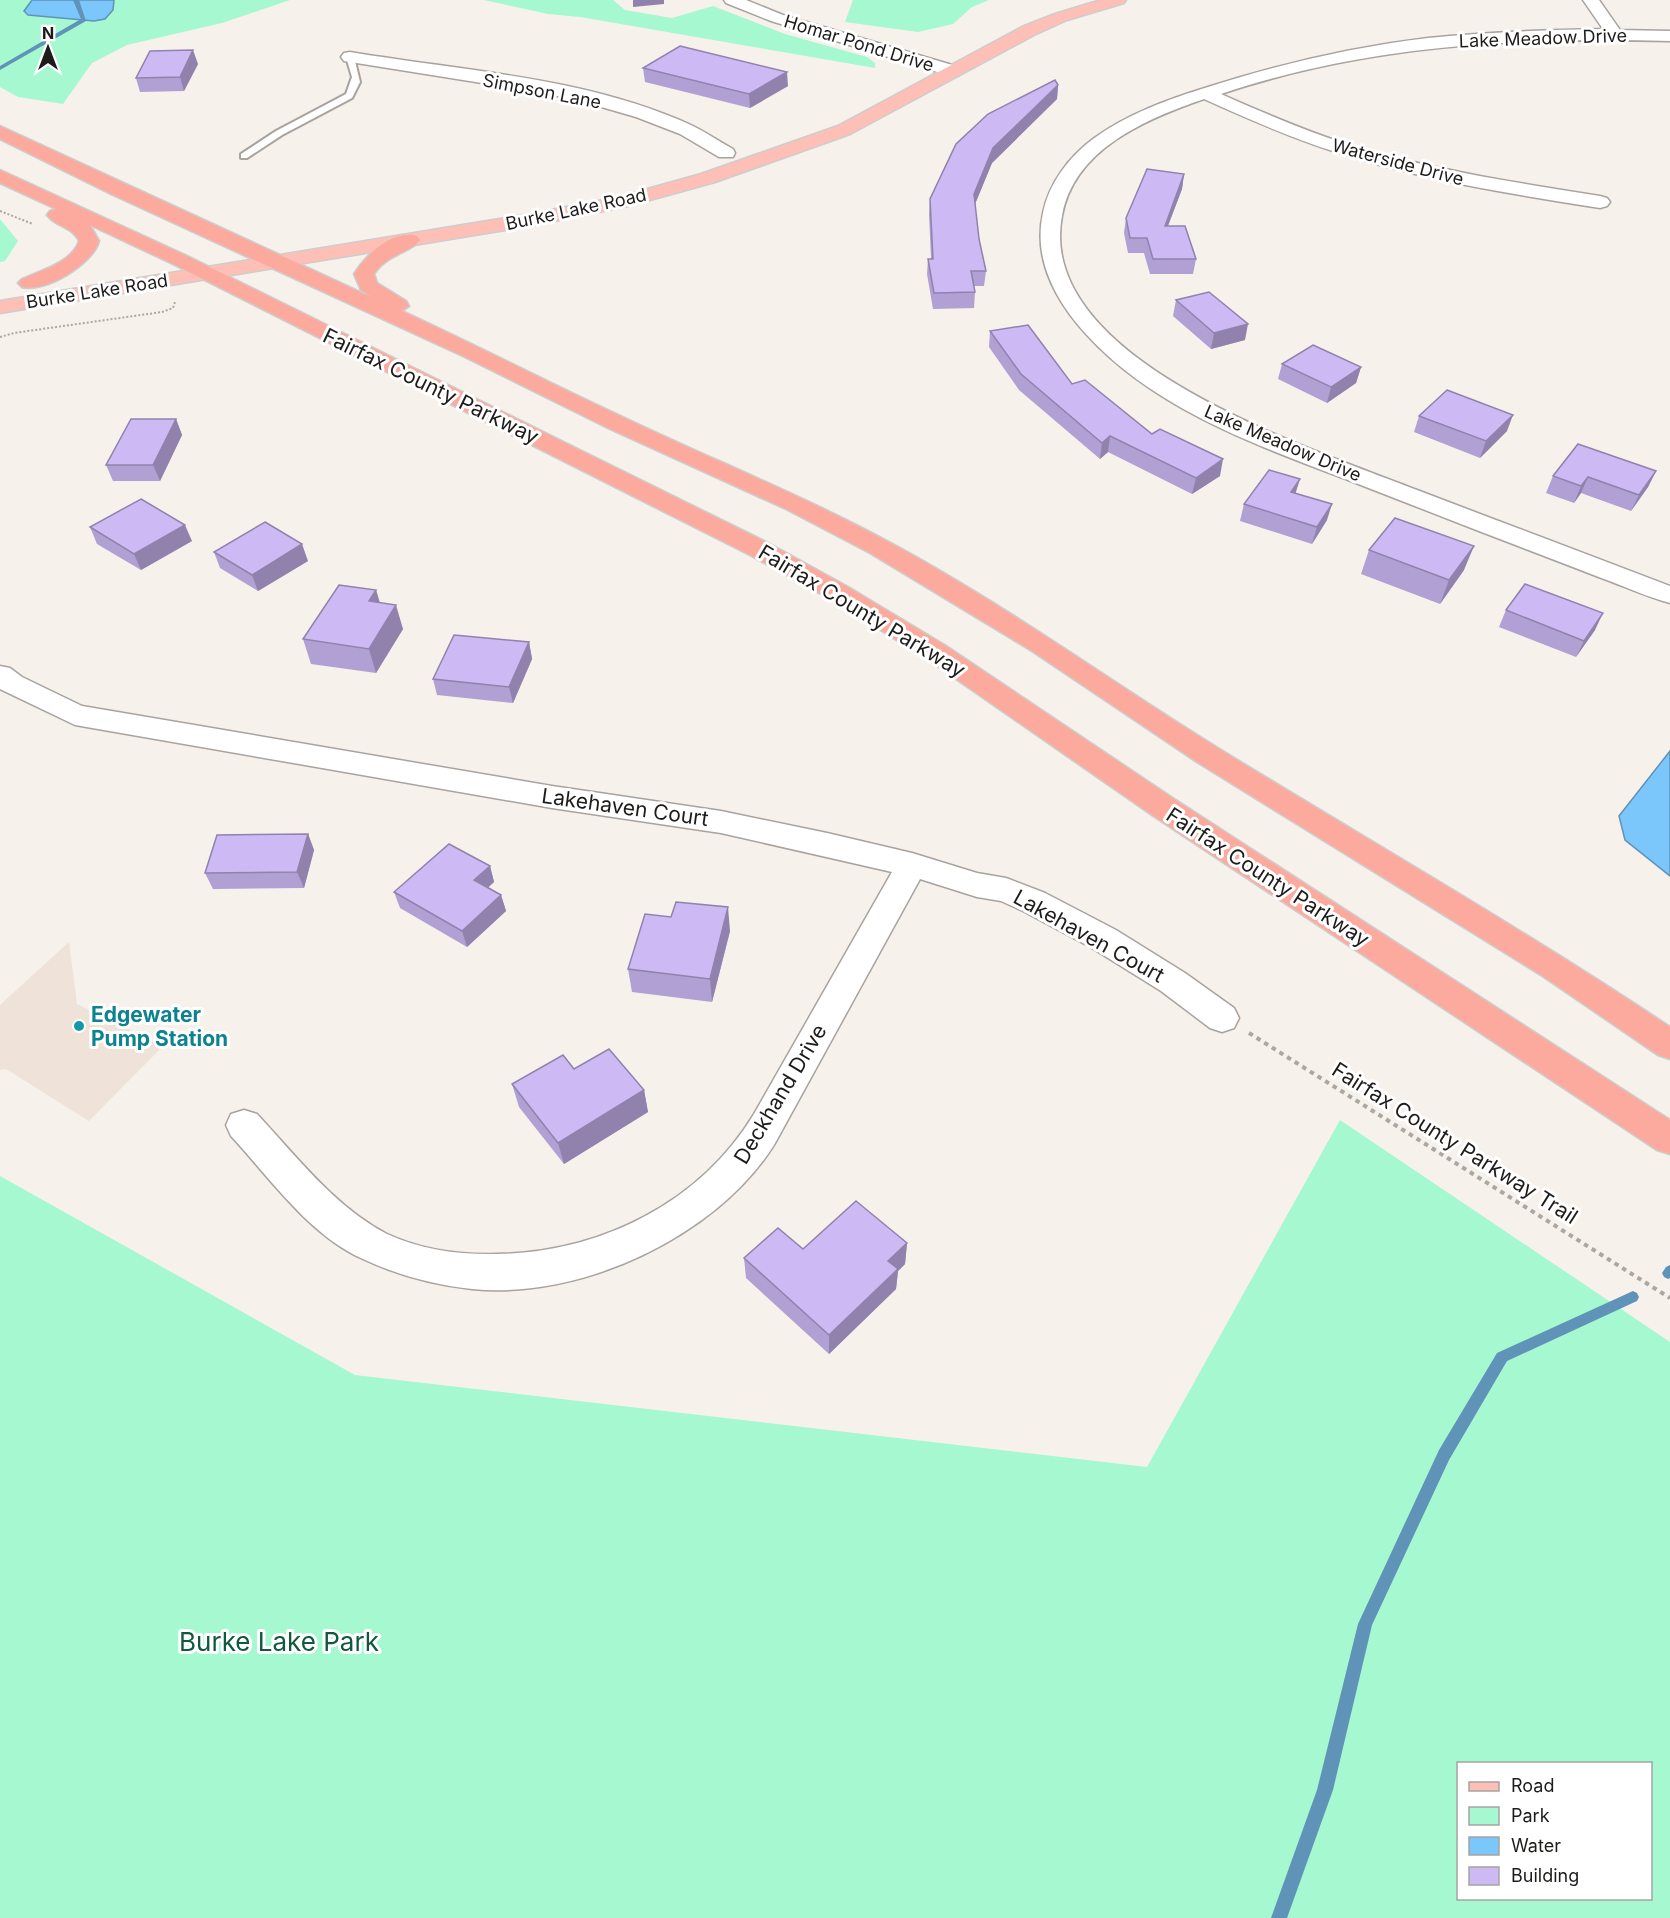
<svg xmlns="http://www.w3.org/2000/svg" width="1670" height="1918" font-family="Inter,sans-serif">
	<style>
		.built { fill: #efe2d9 }
		.green { fill: #a6f8d1; fill-rule: evenodd }
		.water { fill: #7bc6fa; stroke: #5f93b7; stroke-width: 1.5 }
		.lines { fill: none; stroke-linecap: round; stroke-linejoin: round }
		.stream { fill: #5f93b7; fill-rule: evenodd }
		.service-casing { stroke: #a8a39f; stroke-width: 4 }
		.minor-casing { stroke: #a8a39f; stroke-width: 3 }
		.primary-casing { stroke: #cecdcd; stroke-width: 3 }
		.trunk-casing { stroke: #cecdcd; stroke-width: 3 }
		.path-far1 { stroke: #aba7a3; stroke-width: 2; stroke-dasharray: 2 2; stroke-linecap: butt }
		.path { stroke: #aba7a3; stroke-width: 4; stroke-dasharray: 4.5 4.5; stroke-linecap: butt }
		.service { fill: #fff; fill-rule: evenodd }
		.minor { fill: #fff; fill-rule: evenodd }
		.primary { fill: #fdbfb6; fill-rule: evenodd }
		.trunk { fill: #fcaa9e; fill-rule: evenodd }
		.wall { fill: #b0a0d3 }
		.shaded-wall { fill: #9082ac }
		.building { fill: #cdbaf5; stroke: #9082ac; stroke-width: 1.5 }
		.culture-dot { fill: #0f9aa8; stroke: #fff; stroke-width: 2 }
		.labels { text-anchor: middle; dominant-baseline: central; stroke-width: 6; stroke-linejoin: round; paint-order: stroke }
		.far-street-label { font-size: 18px; fill: #1e1c1a; stroke: #fff }
		.street-label { font-size: 21px; fill: #1e1c1a; stroke: #fff }
		.culture-label { font-size: 21px; font-weight: bold; fill: #0d838f; stroke: #fff; text-anchor: start }
		.near-park-label { font-size: 26px; fill: #11583e; stroke: #fff }
	</style>
	<rect width="100%" height="100%" fill="#f7f1ec"/>
	<polygon class="built" points="69,942 77,1004 163,1046 89,1121 6,1069 0,1070 0,1005"/>
	<g class="green">
		<polygon points="0,0 290,0 222,23 127,45 92,63 63,104 18,97 0,87"/>
		<polygon points="484,0 613,0 625,10 672,18 713,6 785,34 867,57 875,63 875,68 580,17 548,14"/>
		<polygon points="853,0 989,0 972,7 953,24 918,32 845,22"/>
		<polygon points="0,219 18,241 5,261 0,262"/>
		<path d="M 1340,1120 L 1670,1342 L 1670,1918 L 0,1918 L 0,1176 L 355,1375 L 1147,1467 ZM 1458,1764 L 1650,1764 L 1650,1898 L 1458,1898 Z"/>
	</g>
	<g class="water">
		<polygon points="32,0 114,0 113,10 105,19 94,21 28,15 24,11"/>
		<polygon points="1670,751 1670,876 1625,840 1619,816"/>
	</g>
	<g class="lines">
		<g class="stream">
			<polygon points="73,0 79,0 86,21 0,70 0,66 81,19"/>
			<polygon points="1670,1265 1670,1278 1668,1279 1664,1277 1662,1273 1666,1267"/>
			<polygon points="1633,1291 1637,1293 1639,1297 1637,1301 1507,1361 1449,1460 1372,1625 1333,1790 1287,1918 1271,1918 1317,1790 1358,1624 1439,1450 1497,1353"/>
		</g>
		<defs>
			<polygon id="service" points="350,54 354,57 360,82 352,98 282,135 247,158 241,158 241,154 276,131 346,94 352,77 346,57"/>
			<g id="minor">
				<polygon points="724,0 746,0 783,15 959,67 962,71 959,75 947,75 771,21 726,3"/>
				<path d="M 1583,0 L 1599,0 L 1620,30 L 1670,31 L 1670,41 C 1518,37 1367,45 1221,94 C 1264,113 1308,132 1353,146 C 1434,170 1517,183 1600,196 L 1607,198 L 1610,202 L 1607,206 L 1600,208 C 1511,194 1422,180 1336,152 C 1291,138 1248,119 1204,99 C 1146,119 1074,149 1062,216 C 1034,362 1316,450 1417,490 C 1501,522 1586,554 1670,586 L 1670,603 C 1647,597 1626,587 1604,579 C 1562,563 1521,547 1479,531 C 1435,514 1392,497 1348,480 C 1256,445 1154,409 1086,334 C 1055,300 1033,258 1043,213 C 1049,183 1069,157 1093,139 C 1127,114 1169,99 1208,87 C 1280,64 1353,47 1428,38 C 1486,32 1545,30 1603,29 Z"/>
				<path d="M 350,52 C 463,71 587,77 693,126 C 707,133 720,142 733,149 L 735,153 L 733,157 L 719,157 L 680,134 L 636,117 L 591,104 L 545,93 L 344,61 L 341,57 L 344,53 Z"/>
				<path d="M 0,666 L 10,668 L 22,677 L 82,706 L 552,786 L 721,811 L 827,833 L 912,853 L 977,873 L 1006,878 L 1045,893 L 1116,930 L 1185,973 L 1234,1008 L 1239,1018 L 1234,1028 L 1222,1032 L 1210,1028 L 1161,991 L 1092,948 L 1023,911 L 1001,901 L 977,897 L 920,879 L 774,1145 C 716,1237 580,1300 472,1289 C 435,1285 397,1275 363,1259 C 309,1235 270,1178 231,1136 L 226,1125 L 231,1114 L 244,1110 L 257,1114 C 296,1156 335,1207 387,1234 C 421,1250 461,1255 498,1254 C 601,1252 700,1203 754,1114 L 892,872 L 721,833 L 552,808 L 75,725 L 0,689 Z"/>
			</g>
			<polygon id="primary" points="1101,0 1126,0 1124,3 1067,20 1034,35 850,134 715,182 628,206 530,226 0,313 0,301 530,214 619,197 701,174 838,126 1022,27 1055,14"/>
			<g id="trunk">
				<path d="M 0,126 L 371,297 L 361,290 L 354,274 C 366,255 392,229 417,236 L 420,240 C 411,253 388,253 374,274 L 377,283 L 406,301 L 409,306 L 402,311 C 478,346 551,384 627,419 C 713,460 801,495 885,540 C 1002,602 1109,681 1221,750 C 1371,842 1523,929 1670,1027 L 1670,1059 L 1658,1055 L 1544,977 L 1197,762 L 1032,651 L 870,553 L 786,509 L 610,429 L 465,357 L 111,194 L 0,139 Z"/>
				<path d="M 0,170 L 185,255 L 768,543 L 848,587 L 946,646 L 1174,799 L 1670,1120 L 1670,1154 L 1657,1150 L 1152,815 L 926,658 L 830,599 L 750,555 L 171,263 L 90,225 L 99,241 C 93,264 45,293 22,287 L 18,283 L 22,279 C 40,271 73,262 79,241 C 73,227 56,227 47,215 L 50,211 L 56,209 L 0,183 Z"/>
			</g>
		</defs>
		<use href="#service" class="service-casing"/>
		<use href="#minor" class="minor-casing"/>
		<use href="#primary" class="primary-casing"/>
		<use href="#trunk" class="trunk-casing"/>
		<g class="path-far1">
			<polyline points="0,211 33,224"/>
			<polyline points="0,337 14,333 162,312 173,308 175,302"/>
		</g>
		<polyline class="path" points="1249,1033 1670,1298"/>
		<use href="#service" class="service"/>
		<use href="#minor" class="minor"/>
		<use href="#primary" class="primary"/>
		<use href="#trunk" class="trunk"/>
	</g>
	<g class="wall">
		<polygon points="198,64 184,91 140,92 136,78"/>
		<polygon points="643,68 788,86 750,108 645,82"/>
		<polygon points="1058,85 1057,99 992,163 975,204 979,239 986,271 984,286 974,286 975,292 974,308 933,309 927,274 928,259 931,259 929,214 930,199"/>
		<polygon points="1184,174 1182,189 1168,226 1196,259 1193,274 1150,274 1144,253 1128,253 1124,233 1126,218"/>
		<polygon points="1176,300 1245,340 1211,349 1173,316"/>
		<polygon points="990,331 1072,384 1220,476 1192,494 1108,452 1100,459 1019,390 989,347"/>
		<polygon points="1282,364 1361,367 1356,383 1327,403 1278,379"/>
		<polygon points="1419,416 1507,431 1480,458 1414,432"/>
		<polygon points="176,419 182,435 160,481 113,481 106,465"/>
		<polygon points="1656,471 1648,487 1631,511 1581,493 1574,503 1546,493 1553,476"/>
		<polygon points="1296,493 1327,520 1312,544 1240,521 1244,504"/>
		<polygon points="90,527 192,541 141,570 97,544"/>
		<polygon points="1369,550 1464,570 1440,604 1361,574"/>
		<polygon points="214,552 308,561 258,591 220,568"/>
		<polygon points="376,590 380,603 403,629 376,673 311,664 303,639"/>
		<polygon points="1506,610 1595,630 1576,657 1499,627"/>
		<polygon points="529,642 532,659 513,703 437,695 433,679"/>
		<polygon points="308,834 314,850 304,888 213,889 205,873"/>
		<polygon points="490,866 494,882 488,887 501,895 506,911 467,947 400,908 394,892"/>
		<polygon points="671,917 730,931 712,1002 632,992 628,969"/>
		<polygon points="574,1069 644,1090 648,1112 564,1164 519,1107 512,1084"/>
		<polygon points="907,1243 905,1264 898,1271 896,1289 829,1354 746,1278 744,1258 803,1249"/>
	</g>
	<g class="shaded-wall">
		<polygon points="633,0 664,0 664,4 633,7"/>
		<polygon points="193,50 198,64 184,91 180,77"/>
		<polygon points="787,72 788,86 750,108 749,94"/>
		<polygon points="1058,85 1057,99 992,163 973,209 974,194 993,148"/>
		<polygon points="1184,174 1182,189 1162,241 1165,226"/>
		<polygon points="1248,324 1245,340 1211,349 1214,333"/>
		<polygon points="1361,367 1356,383 1327,403 1331,387"/>
		<polygon points="1513,415 1507,431 1480,458 1486,441"/>
		<polygon points="176,419 182,435 160,481 153,465"/>
		<polygon points="1110,436 1108,452 1100,459 1102,443"/>
		<polygon points="1223,459 1220,476 1192,494 1196,478"/>
		<polygon points="1656,471 1648,487 1631,511 1639,495"/>
		<polygon points="1588,477 1581,493 1574,503 1581,486"/>
		<polygon points="1300,479 1295,495 1291,492"/>
		<polygon points="1332,504 1327,520 1312,544 1317,527"/>
		<polygon points="185,525 192,541 141,570 134,554"/>
		<polygon points="302,544 308,561 258,591 252,575"/>
		<polygon points="1474,546 1464,570 1440,604 1449,580"/>
		<polygon points="376,590 383,614 369,601"/>
		<polygon points="396,605 403,629 376,673 369,649"/>
		<polygon points="1603,613 1595,630 1576,657 1584,641"/>
		<polygon points="529,642 532,659 513,703 509,687"/>
		<polygon points="308,834 314,850 304,888 297,872"/>
		<polygon points="490,866 494,882 479,896 474,880"/>
		<polygon points="501,895 506,911 467,947 462,931"/>
		<polygon points="728,907 730,931 712,1002 710,979"/>
		<polygon points="644,1090 648,1112 564,1164 558,1143"/>
		<polygon points="907,1243 905,1264 898,1271 896,1289 829,1354 829,1335 888,1261"/>
	</g>
	<g class="building">
		<polygon points="680,46 787,72 749,94 643,68"/>
		<polygon points="193,50 180,77 136,78 150,51"/>
		<polygon points="1055,80 1058,85 993,148 974,194 979,239 986,271 971,271 975,292 934,293 928,259 933,259 930,199 956,144 988,114"/>
		<polygon points="1147,169 1184,174 1165,226 1185,226 1196,259 1153,259 1147,238 1130,238 1126,218"/>
		<polygon points="1209,292 1248,324 1214,333 1176,300"/>
		<polygon points="1028,325 1072,384 1085,380 1152,434 1160,429 1223,459 1196,478 1110,436 1102,443 1021,374 990,331"/>
		<polygon points="1313,345 1361,367 1331,387 1282,364"/>
		<polygon points="1447,390 1513,415 1486,441 1419,416"/>
		<polygon points="131,419 176,419 153,465 106,465"/>
		<polygon points="1578,444 1656,471 1639,495 1588,477 1581,486 1553,476"/>
		<polygon points="1269,470 1300,479 1291,492 1332,504 1317,527 1244,504"/>
		<polygon points="141,499 185,525 134,554 90,527"/>
		<polygon points="1395,518 1474,546 1449,580 1369,550"/>
		<polygon points="265,522 302,544 252,575 214,552"/>
		<polygon points="1525,584 1603,613 1584,641 1506,610"/>
		<polygon points="339,585 376,590 369,601 396,605 369,649 303,639"/>
		<polygon points="454,635 529,642 509,687 433,679"/>
		<polygon points="308,834 297,872 205,873 217,835"/>
		<polygon points="449,844 490,866 474,880 501,895 462,931 394,892"/>
		<polygon points="676,902 728,907 710,979 628,969 645,914 671,917"/>
		<polygon points="609,1049 644,1090 558,1143 512,1084 563,1055 574,1069"/>
		<polygon points="856,1201 907,1243 888,1261 898,1269 829,1335 744,1258 778,1228 803,1249"/>
	</g>
	<circle class="culture-dot" cx="79" cy="1026" r="6"/>
	<g class="labels">
		<g class="far-street-label">
			<text transform="translate(1543 38) rotate(-2)">Lake Meadow Drive</text>
			<text transform="translate(859 43) rotate(17)">Homar Pond Drive</text>
			<text transform="translate(542 91) rotate(11)">Simpson Lane</text>
			<text transform="translate(1398 162) rotate(15)">Waterside Drive</text>
			<text transform="translate(576 209) rotate(-12)">Burke Lake Road</text>
			<text transform="translate(97 291) rotate(-9)">Burke Lake Road</text>
			<text transform="translate(1283 443) rotate(23)">Lake Meadow Drive</text>
		</g>
		<g class="street-label">
			<text transform="translate(431 386) rotate(26)">Fairfax County Parkway</text>
			<text transform="translate(862 611) rotate(31)">Fairfax County Parkway</text>
			<text transform="translate(625 807) rotate(8)">Lakehaven Court</text>
			<text transform="translate(1268 877) rotate(33)">Fairfax County Parkway</text>
			<text transform="translate(1089 936) rotate(29)">Lakehaven Court</text>
			<text transform="translate(780 1094) rotate(-59)">Deckhand Drive</text>
			<text transform="translate(1455 1143) rotate(32)">Fairfax County Parkway Trail</text>
		</g>
		<g class="culture-label">
			<text x="91" y="1014">Edgewater<tspan x="91" dy="24">Pump Station</tspan></text>
		</g>
		<g class="near-park-label">
			<text x="279" y="1641">Burke Lake Park</text>
		</g>
	</g>
	<rect x="1457" y="1762" width="195" height="138" fill="#ffffff" stroke="#a5a4a3" stroke-width="1.5"/>
	<rect x="1469" y="1782" width="30" height="9" fill="#fdbfb6" stroke="#a5a4a3" stroke-width="1.5"/>
	<text x="1511" y="1792" font-size="18" fill="#1e1c1a">Road</text>
	<rect x="1469" y="1807" width="30" height="18" fill="#a6f8d1" stroke="#a5a4a3" stroke-width="1.5"/>
	<text x="1511" y="1822" font-size="18" fill="#1e1c1a">Park</text>
	<rect x="1469" y="1837" width="30" height="18" fill="#7bc6fa" stroke="#a5a4a3" stroke-width="1.5"/>
	<text x="1511" y="1852" font-size="18" fill="#1e1c1a">Water</text>
	<rect x="1469" y="1867" width="30" height="18" fill="#cdbaf5" stroke="#a5a4a3" stroke-width="1.5"/>
	<text x="1511" y="1882" font-size="18" fill="#1e1c1a">Building</text>
	<g transform="translate(48 48)" stroke="#ffffff" stroke-width="4.5" paint-order="stroke">
	<path d="M0-4.5L10 22L0 15L-10 22Z" fill="#1e1c1a"/>
	<text y="-9" font-size="16" font-weight="bold" text-anchor="middle" fill="#1e1c1a">N</text>
	</g>
</svg>
